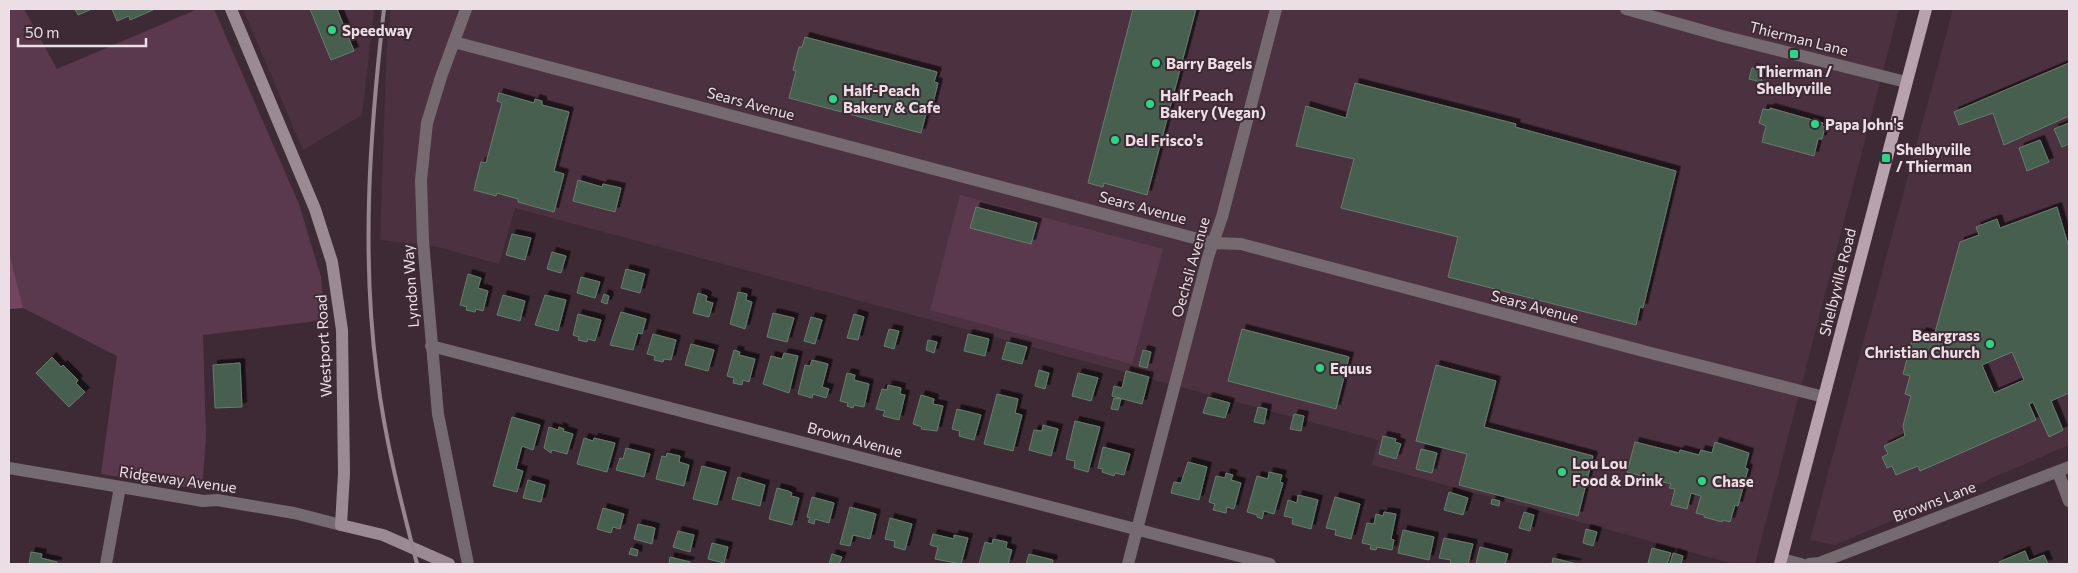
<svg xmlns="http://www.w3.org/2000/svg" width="2078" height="573" font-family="Commissioner,sans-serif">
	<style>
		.built { fill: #4c3240 }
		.green { fill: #5b394d }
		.forest { fill: #734560 }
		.building { fill: #475e4f; stroke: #667d6d; fill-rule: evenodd; filter: url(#shadow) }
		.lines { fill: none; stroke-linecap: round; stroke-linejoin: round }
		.street { stroke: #756a70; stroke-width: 12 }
		.secondary { stroke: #9b8993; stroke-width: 12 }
		.primary { stroke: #b8a2ad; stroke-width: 12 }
		.rail { stroke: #97868f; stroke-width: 4 }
		.poi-dot { fill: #29d885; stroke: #3e2a35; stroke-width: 2 }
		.labels { text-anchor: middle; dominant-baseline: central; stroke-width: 4; stroke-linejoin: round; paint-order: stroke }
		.poi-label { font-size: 15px; font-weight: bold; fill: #ecdee5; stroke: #3e2a35; text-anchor: start }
		.street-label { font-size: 15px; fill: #ecdee5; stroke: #3e2a35 }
	</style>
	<defs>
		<filter id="shadow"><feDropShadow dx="4.5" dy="-4.5" stdDeviation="0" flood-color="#0009"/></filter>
	</defs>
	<rect width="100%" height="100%" fill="#3e2a35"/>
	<g class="built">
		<polygon points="243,9 374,9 362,115 303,150"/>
		<polygon points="391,9 1899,9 1755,564 1734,564 1372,465 1378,440 515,208 499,264 434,246 380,240 387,41"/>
		<polygon points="1953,9 2069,9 2069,445 1835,545 1810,540"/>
	</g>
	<g class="green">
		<polygon points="9,9 24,9 57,69 198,9 214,9 299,204 321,277 325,320 203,335 206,437 202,490 101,474 117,356 23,308 9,251"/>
		<polygon points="960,195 1163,249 1132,364 930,310"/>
	</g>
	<polygon class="forest" points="9,251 23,308 9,309"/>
	<g class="building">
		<polygon points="75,9 92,9 78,15"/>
		<polygon points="112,9 152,9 153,10 130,20 129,16 117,21"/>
		<polygon points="310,9 337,9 354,51 331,60"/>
		<polygon points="1133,9 1196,9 1147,195 1104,183 1103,187 1088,183"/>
		<polygon points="805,37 937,72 934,82 938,83 932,107 928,106 921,133 789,98 796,71 793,70 799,47 802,47"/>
		<polygon points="2069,63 2069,116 2004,145 1993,113 1959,125 1954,112"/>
		<polygon points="1752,68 1763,71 1761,82 1749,79"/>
		<polygon points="1355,83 1516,124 1515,127 1676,171 1643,308 1640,307 1636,325 1448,277 1458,237 1341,208 1354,159 1296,146 1306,106 1346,118"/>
		<polygon points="499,93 534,103 535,99 542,101 542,105 569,112 554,171 564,174 554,212 518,202 518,199 497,193 496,196 474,190 481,162 486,163 502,103 497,101"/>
		<polygon points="1770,108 1823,123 1822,126 1825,127 1822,139 1818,139 1814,156 1762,142 1766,126 1759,123 1763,109 1770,110"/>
		<polygon points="2069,123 2069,144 2062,147 2054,129"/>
		<polygon points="2040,140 2049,162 2027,171 2019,148"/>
		<polygon points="578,180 602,187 603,184 621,188 615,212 573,201"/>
		<polygon points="976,207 1037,223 1031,244 970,228"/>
		<path d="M 2057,207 L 2069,248 L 2069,393 L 2051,401 L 2063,430 L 2049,437 L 2033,402 L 2029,404 L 2036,420 L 1920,471 L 1918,466 L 1896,475 L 1892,466 L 1887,468 L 1882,457 L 1888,454 L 1884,446 L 1905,436 L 1903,426 L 1911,396 L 1905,394 L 1910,376 L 1903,374 L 1914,333 L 1921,335 L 1922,332 L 1934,336 L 1960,242 L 1979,235 L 1976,227 L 1997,219 L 2000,228 ZM 2012,352 L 2024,380 L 1994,393 L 1982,365 Z"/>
		<polygon points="512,234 531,238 525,260 506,255"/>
		<polygon points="552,252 566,256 561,273 547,269"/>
		<polygon points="626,269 645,274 640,293 621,288"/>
		<polygon points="468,274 481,278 478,288 488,291 483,311 476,309 475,312 466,310 467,307 460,305"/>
		<polygon points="581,277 600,282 595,298 577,293"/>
		<polygon points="738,292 747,294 746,300 752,302 745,329 730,324"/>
		<polygon points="698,293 707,296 706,301 713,303 709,317 693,313"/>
		<polygon points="604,294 609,296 607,304 601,302"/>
		<polygon points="503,295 525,301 520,321 497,315"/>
		<polygon points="545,295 566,300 558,331 535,325"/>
		<polygon points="621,312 646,319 642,334 638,333 633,350 610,345"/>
		<polygon points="773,313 794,318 787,342 767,337"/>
		<polygon points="578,314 601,320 595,341 588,339 587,342 578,340 579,337 573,335"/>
		<polygon points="854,314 864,317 858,340 847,338"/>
		<polygon points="811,317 822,320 815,344 804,341"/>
		<polygon points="889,329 899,331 894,349 884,346"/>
		<polygon points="1242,329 1349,357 1336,409 1228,381"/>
		<polygon points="653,334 676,340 671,360 664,359 663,362 654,360 655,356 647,354"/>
		<polygon points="968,334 989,339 985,356 964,351"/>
		<polygon points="928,340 937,342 934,353 926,350"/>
		<polygon points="1007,342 1027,347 1022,364 1002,359"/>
		<polygon points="691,344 714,350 708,371 685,365"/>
		<polygon points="734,350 740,352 739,355 755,359 749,382 743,380 742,385 733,383 734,378 727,376"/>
		<polygon points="1143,350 1151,352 1147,368 1139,366"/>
		<polygon points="784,353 798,356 789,393 763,384 771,356 782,359"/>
		<polygon points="52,357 61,367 63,365 78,380 76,383 85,392 69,407 36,373"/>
		<polygon points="812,360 828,364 822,387 829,389 826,398 813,394 812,398 798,394 805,365 810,366"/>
		<polygon points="240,363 242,407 215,408 213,365"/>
		<polygon points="1436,365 1496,381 1484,427 1593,456 1578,516 1459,485 1467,454 1416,441"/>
		<polygon points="1039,370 1049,373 1045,389 1035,386"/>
		<polygon points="1126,371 1149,377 1142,404 1112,396 1114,386 1122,388"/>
		<polygon points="847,373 855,375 854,380 869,384 864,407 854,405 853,408 847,406 848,403 840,401"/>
		<polygon points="1078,373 1098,378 1091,401 1072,396"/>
		<polygon points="888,385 901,388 900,394 905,395 899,420 883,416 885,411 876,409 882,389 887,390"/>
		<polygon points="997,394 1018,399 1015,413 1022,415 1013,451 984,444"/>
		<polygon points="921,395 934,399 933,404 943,406 937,431 921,429 922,427 913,424"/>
		<polygon points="1208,397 1230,403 1225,418 1203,413"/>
		<polygon points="1114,398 1121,399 1118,410 1111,409"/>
		<polygon points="1258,407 1267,409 1264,424 1254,422"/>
		<polygon points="957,409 981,415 974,440 959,436 960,431 952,429"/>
		<polygon points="1294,414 1304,416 1301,431 1290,429"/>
		<polygon points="512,417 540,425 533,450 522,446 516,469 523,471 517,492 493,486"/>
		<polygon points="1075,421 1100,427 1088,472 1074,468 1075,461 1066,459"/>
		<polygon points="1043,425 1058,429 1051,456 1029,450 1034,430 1042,431"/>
		<polygon points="549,427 558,430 559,427 564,429 563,431 573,434 567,454 552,450 551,453 544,448"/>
		<polygon points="1383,436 1396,439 1395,442 1401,444 1396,459 1379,454"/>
		<polygon points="584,438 593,441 594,438 615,443 607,472 577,464"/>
		<polygon points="1635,442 1679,453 1680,450 1699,455 1701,450 1712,453 1715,442 1749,453 1745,468 1748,469 1738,506 1735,505 1730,522 1723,520 1722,522 1704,517 1704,515 1696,513 1701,496 1691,493 1687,509 1671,505 1675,489 1669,488 1671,484 1627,472"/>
		<polygon points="1103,447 1130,454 1124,475 1115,473 1114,476 1102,472 1103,469 1098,468"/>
		<polygon points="626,448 650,454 644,477 616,470 620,458 623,459"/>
		<polygon points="1421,449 1437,453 1432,473 1416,469"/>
		<polygon points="667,453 680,456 679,462 689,465 684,486 656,479 662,456 666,457"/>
		<polygon points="1188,462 1207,467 1199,500 1171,493 1174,482 1181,483"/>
		<polygon points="702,466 726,472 717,505 693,499"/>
		<polygon points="1269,472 1282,475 1280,482 1283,483 1274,514 1264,511 1262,519 1257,517 1257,515 1247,512 1257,476 1268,479"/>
		<polygon points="1226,473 1233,475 1231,480 1241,483 1234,509 1227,507 1226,513 1213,510 1215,504 1209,502 1216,476 1225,478"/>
		<polygon points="738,477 765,485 760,506 732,499"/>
		<polygon points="528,480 545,485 541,502 523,498"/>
		<polygon points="777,488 788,491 792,493 791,496 799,498 792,525 769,519"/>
		<polygon points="1449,492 1468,498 1463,515 1444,510"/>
		<polygon points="1298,495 1318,500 1311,529 1292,524 1293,518 1284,516 1288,500 1297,503"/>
		<polygon points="812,497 834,503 829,523 815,519 814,524 808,522 810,518 807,517"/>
		<polygon points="1335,497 1360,504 1351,539 1335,535 1336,530 1326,528"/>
		<polygon points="1492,499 1500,501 1499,506 1491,504"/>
		<polygon points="850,507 876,514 870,539 853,535 850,546 840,544"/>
		<polygon points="603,508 624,514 620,529 613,527 611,533 597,529"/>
		<polygon points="1384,512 1396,514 1391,539 1394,540 1392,550 1377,547 1376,550 1370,549 1371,545 1362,543 1367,523 1374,524 1376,514 1383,516"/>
		<polygon points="1524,512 1534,515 1530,531 1519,528"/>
		<polygon points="890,518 912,524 905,550 894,547 895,541 885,539"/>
		<polygon points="638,524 655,528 652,544 634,539"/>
		<polygon points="1586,529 1597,532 1593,546 1583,543"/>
		<polygon points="1403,530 1434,537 1429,560 1398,553"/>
		<polygon points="678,531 694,535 690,552 673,547"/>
		<polygon points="933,534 954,539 954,535 968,538 961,564 935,559 938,547 930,545"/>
		<polygon points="1444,538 1473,544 1468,564 1450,564 1451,560 1439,558"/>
		<polygon points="993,539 1007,542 1006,548 1012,550 1008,564 979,564 985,542 992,544"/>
		<polygon points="712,543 728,547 724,563 708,559"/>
		<polygon points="1480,547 1508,554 1505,564 1476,564"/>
		<polygon points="631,548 638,550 637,556 629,554"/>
		<polygon points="1652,548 1671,553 1667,564 1648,563"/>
		<polygon points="2025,551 2029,561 2044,555 2048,564 2000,564 1999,562"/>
		<polygon points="31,552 42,554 41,558 57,562 57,564 29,564"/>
		<polygon points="1673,553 1683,556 1681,564 1670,564"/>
		<polygon points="832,554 842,557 839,564 829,564"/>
		<polygon points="1029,554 1053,560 1052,564 1026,564"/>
		<polygon points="670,557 690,562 689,564 669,564"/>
		<polygon points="1553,558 1577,564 1552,564"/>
	</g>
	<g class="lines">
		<g class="street">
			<polyline points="466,9 441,77 427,123 421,180 423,241 438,414 468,564"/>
			<polyline points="1626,9 1722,36 1906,82"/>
			<polyline points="454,42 1213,243 1241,244 1647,352 1824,397"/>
			<polyline points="431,346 1270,564"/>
			<polyline points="9,468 203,501 217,500 294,513 341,525"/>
			<polyline points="2058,472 2069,501"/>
			<polyline points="1782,559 1801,564"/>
			<polyline points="106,564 120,487"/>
			<polyline points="1128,564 1208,257 1222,217 1276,9"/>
			<polyline points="1809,564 1819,563 2069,467"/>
		</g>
		<polyline class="secondary" points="231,9 315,209 332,262 342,330 344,473 341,525 383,535 449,564"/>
		<polyline class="primary" points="1780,564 1926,9"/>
		<path class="rail" d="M 384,9 C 370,131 361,253 377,375 C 385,440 401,502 417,564"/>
	</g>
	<g class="poi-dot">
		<circle cx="332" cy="30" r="5"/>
		<rect x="1789" y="49" width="10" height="10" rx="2.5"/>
		<circle cx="1156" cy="63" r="5"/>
		<circle cx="833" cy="99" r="5"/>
		<circle cx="1150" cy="104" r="5"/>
		<circle cx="1815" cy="124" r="5"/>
		<circle cx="1115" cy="140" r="5"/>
		<rect x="1881" y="153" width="10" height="10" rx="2.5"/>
		<circle cx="1990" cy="344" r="5"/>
		<circle cx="1320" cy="368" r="5"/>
		<circle cx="1562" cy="472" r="5"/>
		<circle cx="1702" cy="481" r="5"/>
	</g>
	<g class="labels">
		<g class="poi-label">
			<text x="342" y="30">Speedway</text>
			<text x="1166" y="63">Barry Bagels</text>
			<text x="1794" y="71" text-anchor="middle">Thierman /<tspan x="1794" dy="17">Shelbyville</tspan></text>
			<text x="843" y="90">Half-Peach<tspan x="843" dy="17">Bakery &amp; Cafe</tspan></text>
			<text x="1160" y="95">Half Peach<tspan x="1160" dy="17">Bakery (Vegan)</tspan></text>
			<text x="1825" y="124">Papa John's</text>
			<text x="1125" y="140">Del Frisco's</text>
			<text x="1896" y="149">Shelbyville<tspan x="1896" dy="17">/ Thierman</tspan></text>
			<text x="1980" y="335" text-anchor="end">Beargrass<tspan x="1980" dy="17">Christian Church</tspan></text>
			<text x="1330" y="368">Equus</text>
			<text x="1572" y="463">Lou Lou<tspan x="1572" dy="17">Food &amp; Drink</tspan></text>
			<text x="1712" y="481">Chase</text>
		</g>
		<g class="street-label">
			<text transform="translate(1799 38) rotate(14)">Thierman Lane</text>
			<text transform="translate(751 103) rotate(15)">Sears Avenue</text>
			<text transform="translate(1143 207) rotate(15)">Sears Avenue</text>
			<text transform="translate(1190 267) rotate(-74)">Oechsli Avenue</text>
			<text transform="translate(1837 282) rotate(-76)">Shelbyville Road</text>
			<text transform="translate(410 286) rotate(-94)">Lyndon Way</text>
			<text transform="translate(1535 306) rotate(15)">Sears Avenue</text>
			<text transform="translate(323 346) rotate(-93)">Westport Road</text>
			<text transform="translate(855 439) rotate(15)">Brown Avenue</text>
			<text transform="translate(178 479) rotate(8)">Ridgeway Avenue</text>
			<text transform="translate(1934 501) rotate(-21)">Browns Lane</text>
		</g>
	</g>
	<rect width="2078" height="573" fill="none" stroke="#ecdee5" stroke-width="20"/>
	<path d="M18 38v8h128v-8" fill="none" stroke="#ecdee5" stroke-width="2.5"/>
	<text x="25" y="38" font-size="15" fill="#ecdee5" stroke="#3e2a35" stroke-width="4" paint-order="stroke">50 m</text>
</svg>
